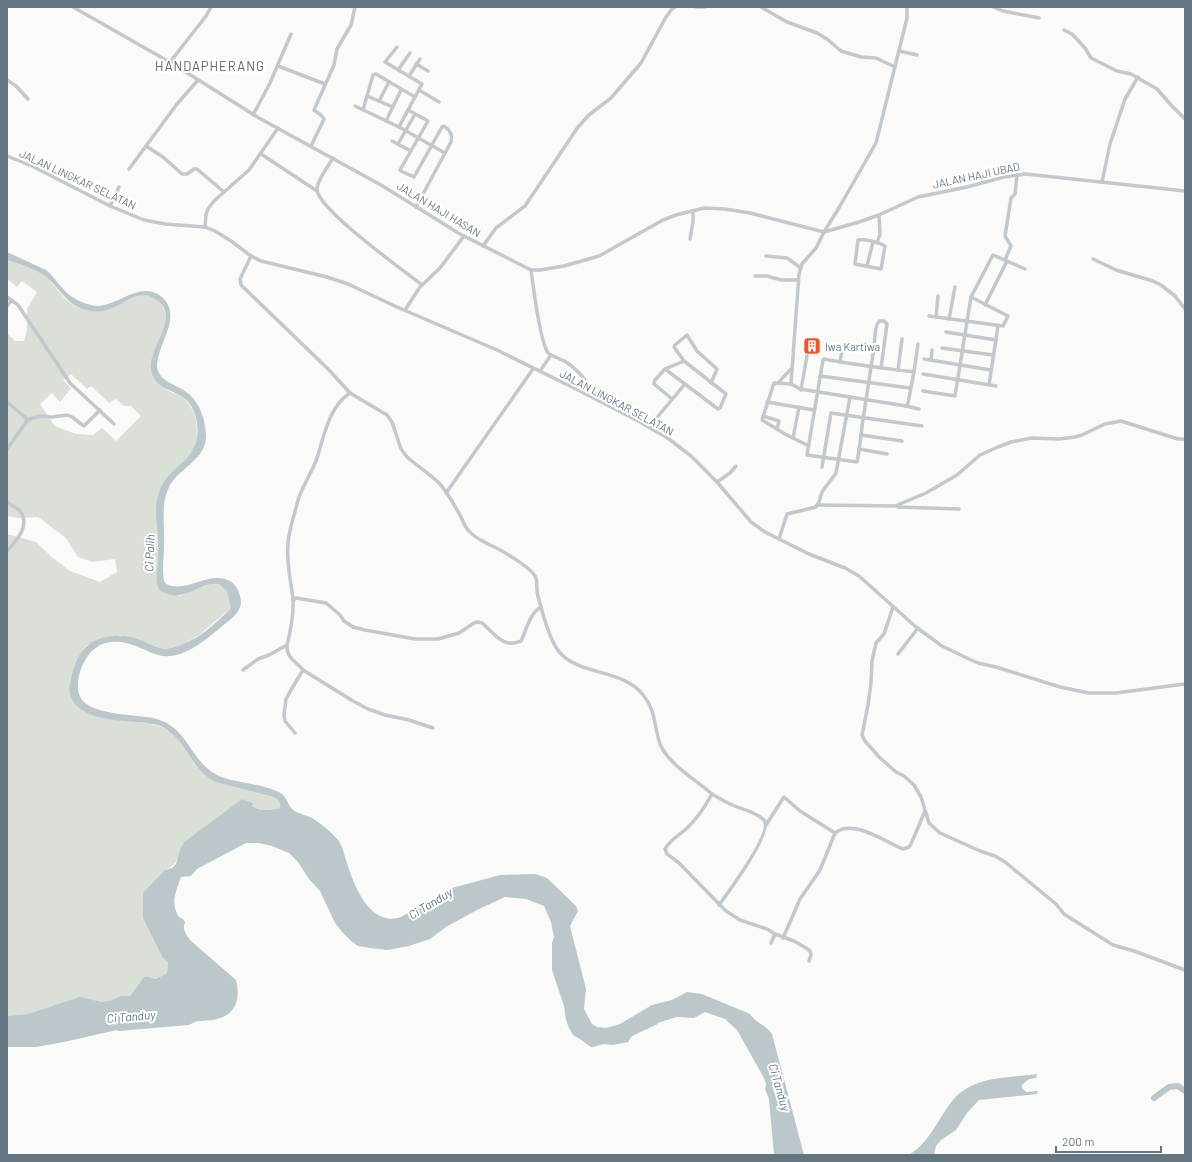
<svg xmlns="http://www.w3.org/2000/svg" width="1192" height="1162" font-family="Barlow,sans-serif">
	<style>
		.green { fill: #dadfd7; fill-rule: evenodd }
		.water { fill: #bbc7cb }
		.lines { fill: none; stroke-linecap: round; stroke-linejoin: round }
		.river { stroke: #bbc7cb; stroke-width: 6 }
		.minor { stroke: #c3c8cc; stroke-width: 3.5 }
		.labels { text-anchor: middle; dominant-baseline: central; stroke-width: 4; stroke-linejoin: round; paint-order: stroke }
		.street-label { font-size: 11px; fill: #657683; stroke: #fff }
		.poi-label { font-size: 11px; fill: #657683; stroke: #fff; text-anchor: start }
		.water-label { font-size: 12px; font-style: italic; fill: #60757c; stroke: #fff }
		.quarter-label { font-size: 13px; letter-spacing: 1px; fill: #57646e; stroke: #fff }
	</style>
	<rect width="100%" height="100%" fill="#fafaf8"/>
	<path class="green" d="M 7,260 C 19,264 36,269 46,277 C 57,287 64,302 79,308 C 87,311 100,313 109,310 C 125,304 144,284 161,304 C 165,309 167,317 165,324 C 162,338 153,350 151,364 L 168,391 L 179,395 L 185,399 L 189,404 L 194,413 L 196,420 L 197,436 L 195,446 L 189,457 L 176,469 L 156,521 L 158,553 L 157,584 L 158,588 L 180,596 L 207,585 L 219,584 L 227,590 L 231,608 L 199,635 L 182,645 L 170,649 L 161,648 L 120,635 L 87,645 L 82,651 L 72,676 L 70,684 L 73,703 C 94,709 114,715 135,721 C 149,725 157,723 170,732 C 188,746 193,772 215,782 L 273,797 C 278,799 281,802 281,808 C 271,810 261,812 252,806 L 254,803 L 242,799 L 184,842 C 178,854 179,865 165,870 L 168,962 L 167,973 L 156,979 L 149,977 L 144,977 L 130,996 L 121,996 L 112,1000 L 102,1002 L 80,998 L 28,1014 L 7,1016 L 7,534 L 36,542 L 53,558 L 70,571 L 100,582 L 117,572 L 115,559 L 92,562 L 78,557 L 66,538 L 38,517 L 19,518 L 7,516 L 7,333 L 15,341 L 24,341 L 27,330 L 27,309 L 37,292 L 22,281 L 17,287 L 7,279 ZM 71,374 L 87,389 L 91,386 L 109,403 L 116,399 L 124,406 L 131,406 L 141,416 L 116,441 L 102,428 L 93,435 L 76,434 L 55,426 L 40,404 L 52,393 L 60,402 L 71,388 L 63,380 Z"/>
	<g class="water">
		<path d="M 7,252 L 46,270 C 57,279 63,293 76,299 C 82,303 92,306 99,306 C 120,304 142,280 162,297 C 183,316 158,343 157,365 C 157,382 179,385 189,394 C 201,405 205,420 206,435 C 207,459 181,467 170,485 C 160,502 165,526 164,545 C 164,556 162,569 164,581 L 166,584 C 187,594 208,570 230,581 C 237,585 241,595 241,603 C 240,614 228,621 220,628 C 203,642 179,663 155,654 C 139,648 124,638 106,643 C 87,647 74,676 79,694 C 85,716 135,714 153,718 C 187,726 188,755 212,772 C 228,784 264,782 282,794 C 287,798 288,805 292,809 C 297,814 307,815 312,818 C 322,824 334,834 340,843 C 343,848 344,855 346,860 C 353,883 369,928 401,917 L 452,888 L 500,875 L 535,874 L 547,878 L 576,906 L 578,911 L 570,926 L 586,989 L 584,1009 L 592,1024 L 597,1027 L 606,1028 L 620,1024 L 652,1005 L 672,1000 L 687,992 L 702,994 L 750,1014 C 757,1024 765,1024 772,1034 L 804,1155 L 774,1155 L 769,1099 L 765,1089 L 766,1084 L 764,1078 L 737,1030 L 725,1019 L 705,1012 L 694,1018 L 677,1017 L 641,1028 L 635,1031 L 628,1042 L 613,1045 L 603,1044 L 578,1038 L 573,1035 L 569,1028 L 566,1020 L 564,1006 L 552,970 L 552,943 L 554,937 L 551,922 L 544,906 L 526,899 L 505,897 L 477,910 L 446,927 L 430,939 L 409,946 L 387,950 L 370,948 L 358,946 L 351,941 L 343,933 L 335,923 L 320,891 L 309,879 L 298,862 L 289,853 L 272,846 L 258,843 L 246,843 L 197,869 L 191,876 L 181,877 C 176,891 170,904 179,917 L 183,919 L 185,922 C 182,930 186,934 190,940 L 236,980 C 241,1001 235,1016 213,1020 L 130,1027 L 64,1042 L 36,1047 L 7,1047 L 7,1016 L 28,1014 L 80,997 L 102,1002 L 112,1000 L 121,996 L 130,996 L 144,977 L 149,977 L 156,979 L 167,973 L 168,962 L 163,958 L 143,918 L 143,893 L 165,870 L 172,868 L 176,864 L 180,850 L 184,842 L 242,799 L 254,803 L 252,806 C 261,812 271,810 280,808 C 281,802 278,799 273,797 L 215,782 C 190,770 187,737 158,725 C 155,724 150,724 146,723 C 126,720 102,722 84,711 C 73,705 68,697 70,684 C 75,657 84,638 114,636 C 121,635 130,636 138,639 C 148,643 160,651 172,648 C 195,642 215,625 231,608 L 227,591 L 219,584 C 215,584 211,584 207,585 C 194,589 182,599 168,594 C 162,592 158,590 157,584 C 156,574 158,564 158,554 C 159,530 150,503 164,482 C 175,465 194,459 197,437 C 199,424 195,406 184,398 C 171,389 154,388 151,369 C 148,348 180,318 158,301 C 139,286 126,304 108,310 C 103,312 96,312 90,311 C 67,307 62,290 46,277 C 36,269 19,264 7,260 Z"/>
		<path d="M 1037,1074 L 1036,1078 L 1029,1079 L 1022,1085 L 1022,1088 L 1026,1092 L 1038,1091 L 1037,1094 L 979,1100 L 967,1113 L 956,1130 L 941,1140 L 936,1146 L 934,1155 L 909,1155 C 914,1151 919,1148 923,1143 C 935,1130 942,1113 953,1100 C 973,1076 1009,1078 1037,1074 Z"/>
	</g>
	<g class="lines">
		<g class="river">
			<polyline points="119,1028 188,1022 194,1019"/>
			<polyline points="627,1035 655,1022"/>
			<polyline points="581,1036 592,1044 603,1041"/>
			<polyline points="1154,1098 1169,1087 1178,1086 1185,1091"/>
		</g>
		<g class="minor">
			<polyline points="73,7 173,64 259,118 381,185 460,234 531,270 540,270 564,266 599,256 663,220 676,215 704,208 725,209 750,213 824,232 859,222 879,215 918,197 967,187 1004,177 1026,174 1185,191"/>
			<polyline points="696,7 705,7"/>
			<polyline points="761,7 787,22 817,33 827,39 841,51 861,57 876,58 895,67"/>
			<polyline points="907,7 907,18 876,143 840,206 824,232 816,248 802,264 799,274 791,384 800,389 906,406 908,403 914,372 918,344"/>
			<polyline points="993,7 1003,11 1039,18"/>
			<polyline points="1064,30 1072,34 1085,48 1091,58 1117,71 1131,74 1157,89 1171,105 1185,119"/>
			<polyline points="397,47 385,62 422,84 415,97"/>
			<polyline points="899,51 917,55"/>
			<polyline points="170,62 206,16 211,7"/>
			<polyline points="416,64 428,71"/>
			<polyline points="278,66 325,84"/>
			<polyline points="398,70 410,53"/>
			<polyline points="409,76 420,59"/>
			<polyline points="7,80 16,86 28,99"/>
			<polyline points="419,90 439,102"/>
			<polyline points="367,96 393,107"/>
			<polyline points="379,101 389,82"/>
			<polyline points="355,106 399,127 415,97 376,74 373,75 363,110"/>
			<path d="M 408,110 L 428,121 L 400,170 L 401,171 L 414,177 L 442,127 L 444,126 C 450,130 453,135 451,142 L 416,207"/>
			<polyline points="253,115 270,83 291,34"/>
			<polyline points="386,121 401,90"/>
			<polyline points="399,127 445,153"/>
			<polyline points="392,141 411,151"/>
			<polyline points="398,144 415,114"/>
			<polyline points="146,146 163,157 182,174 187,174 194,169 197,169 224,192"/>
			<polyline points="311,146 324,119 321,115 314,110 334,65 337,49 351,25 355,7"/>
			<polyline points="261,154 317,191"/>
			<polyline points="7,156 32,166 110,206 144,220 165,224 205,227 215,231 231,241 251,256 261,261 327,277 348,284 397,307 497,350 576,389 640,422 669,439 691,456 717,482 751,522 765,532 809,554 845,568 859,576 916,627 942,646 969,659 978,663 996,667 1060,687 1089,693 1116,693 1185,684"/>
			<path d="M 333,158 C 329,165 316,182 317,190 C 319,210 403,270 422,285"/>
			<polyline points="129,169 177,104 198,80"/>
			<polyline points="1102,182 1110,144 1125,99 1138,77"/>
			<polyline points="110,206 119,187"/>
			<polyline points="205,227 206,214 208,209 214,201 249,170 278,128"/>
			<polyline points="690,239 693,222 693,211"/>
			<path d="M 858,240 C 866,239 878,242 885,246 L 881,269 L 855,264 Z"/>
			<polyline points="877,243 880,234 879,215"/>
			<polyline points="483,246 496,228 525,206 578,127 589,115 611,98 641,63 666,17 672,9 675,7"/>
			<polyline points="766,256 787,258 801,268"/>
			<polyline points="1093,259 1116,270 1153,281 1161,285 1175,296 1185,309"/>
			<polyline points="1005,260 1011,246 1005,236 1011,198 1015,194 1017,175"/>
			<polyline points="867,266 873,242"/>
			<path d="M 531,270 C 533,284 540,346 549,354 C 554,357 561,359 566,362 C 580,371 591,387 601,401"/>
			<polyline points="755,276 767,276 781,280 798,280"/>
			<polyline points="7,297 18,305 70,383 114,424"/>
			<polyline points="985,305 1007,261"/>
			<polyline points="7,306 12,300"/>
			<polyline points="405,310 420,287 440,268 464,236"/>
			<polyline points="929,316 1003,326 1008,316 971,297"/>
			<polyline points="936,317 938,296"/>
			<polyline points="949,319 955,287"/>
			<polyline points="946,332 996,340"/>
			<polyline points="942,348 993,355"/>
			<polyline points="924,359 991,370"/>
			<polyline points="931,360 932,350"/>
			<polygon points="684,361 726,394 720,408 718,409 665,369"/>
			<polyline points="684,361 674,347 675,345 687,335 697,351 717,369 711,383"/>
			<polyline points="840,362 843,345"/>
			<path d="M 881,368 L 887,324 L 884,321 L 879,321 C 874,327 875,340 874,348 C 870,372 867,395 863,419 C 861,433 860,448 857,462 L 807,455 L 823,360 L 824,359 C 854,365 884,368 914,372"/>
			<polyline points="665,369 655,380 654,384 672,399"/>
			<polyline points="898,370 902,339"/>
			<polyline points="540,371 551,355"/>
			<polyline points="923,374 996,386"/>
			<polyline points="820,376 910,388"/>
			<polyline points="778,383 791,369"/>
			<polyline points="791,384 774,383 762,420 785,434 809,446"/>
			<polyline points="989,385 998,326"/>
			<polyline points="801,390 808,350"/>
			<polyline points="923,391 955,396 971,297 993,255 1025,269"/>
			<path d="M 350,393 L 387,415 L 392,422 L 401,449 L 407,457 C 417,466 430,474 440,484 C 448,493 455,506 461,517 C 463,522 466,529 470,532 C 475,538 483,541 490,545 C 500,549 530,567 535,576 C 538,581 536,590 538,596 C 542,612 550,643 561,654 C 583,676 624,669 644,696 C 656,711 654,727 660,744 C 669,765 695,779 712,794 C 705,807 696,820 685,830 C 677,837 671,839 665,849 L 667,854 L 678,862 L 726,911 L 740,920 L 767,929 L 775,934 L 794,941 L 806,948 L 810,951 L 811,955 L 809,961"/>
			<polyline points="7,402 26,418 27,421 7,449"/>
			<polyline points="767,402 814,410"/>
			<polyline points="906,406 919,409"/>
			<polyline points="763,416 779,421 777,429"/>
			<polyline points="27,420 40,416 52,417 67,415 72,417 84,426 100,410"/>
			<polyline points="649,427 685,384"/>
			<polyline points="861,435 902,441"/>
			<polyline points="793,438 799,407"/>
			<polyline points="859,449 887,454"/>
			<polyline points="822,467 831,413 922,426"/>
			<polyline points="717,482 730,473 736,466"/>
			<polyline points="446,493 533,369"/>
			<path d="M 7,502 C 11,505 17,508 20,511 C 31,526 16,541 7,551"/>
			<polyline points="817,505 895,506 926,493 957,475 980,455 998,447 1011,442 1032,438 1059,439 1075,437 1082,435 1105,424 1121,421 1178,439 1185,439"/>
			<polyline points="898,507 959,509"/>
			<polyline points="779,539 787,514 816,507 819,502 822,492 836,473 850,397"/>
			<path d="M 293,600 L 296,598 L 326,603 L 340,615 L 344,621 L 353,627 L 365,630 L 415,639 L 438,639 L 459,633 L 474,623 L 478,622 L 482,623 C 495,634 503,649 521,641 C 527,629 529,614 541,607"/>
			<polyline points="893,607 884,634 876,643 872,661 871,683 868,705 862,735 865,741 879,757 896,772 904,776 914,785 921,797 929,823 940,833 980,851 995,856 1005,862 1056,904 1064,914 1113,945 1134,951 1185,970"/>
			<path d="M 287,645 C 286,658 296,661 303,670 L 291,690 L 286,699 L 284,715 L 285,721 L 295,733"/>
			<polyline points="898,654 918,628"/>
			<path d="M 243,670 L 258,659 L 269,655 L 287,645 C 291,629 294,615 293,599 C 291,581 286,563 288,544 C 288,538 290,532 291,526 C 294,516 296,507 299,497 C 304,484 311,473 316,461 C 324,438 328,407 350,393 L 329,370 L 241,285 L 240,279 L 251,256"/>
			<polyline points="303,670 353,701 368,709 385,715 409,720 433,728"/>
			<path d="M 712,794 C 717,797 722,800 728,803 C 739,809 755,811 764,820 C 774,831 727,894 719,905"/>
			<polyline points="766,825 784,797 800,811 835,833 820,870 800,899 783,938"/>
			<path d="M 835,833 C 853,818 885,842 903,849 L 909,847 L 911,844 L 925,811"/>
			<polyline points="771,943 775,934"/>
		</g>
	</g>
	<defs>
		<symbol id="building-square" viewBox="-11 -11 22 22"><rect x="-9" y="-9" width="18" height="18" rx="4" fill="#e4572e" stroke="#fff"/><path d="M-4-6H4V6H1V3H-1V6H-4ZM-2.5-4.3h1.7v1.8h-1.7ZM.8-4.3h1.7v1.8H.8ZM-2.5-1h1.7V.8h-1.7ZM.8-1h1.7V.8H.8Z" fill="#fff"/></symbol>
	</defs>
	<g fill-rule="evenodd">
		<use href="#building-square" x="802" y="336" width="20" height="20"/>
	</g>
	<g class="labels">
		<g class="street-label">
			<text transform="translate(976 175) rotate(-12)">JALAN HAJI UBAD</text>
			<text transform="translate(78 179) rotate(25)">JALAN LINGKAR SELATAN</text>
			<text transform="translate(439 209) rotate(31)">JALAN HAJI HASAN</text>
			<text transform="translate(617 402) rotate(28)">JALAN LINGKAR SELATAN</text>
		</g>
		<g class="poi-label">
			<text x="825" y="346">Iwa Kartiwa</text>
		</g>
		<g class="water-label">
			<text transform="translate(149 553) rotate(-88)">Ci Palih</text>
			<text transform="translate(430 903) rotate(-31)">Ci Tanduy</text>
			<text transform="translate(131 1016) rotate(-5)">Ci Tanduy</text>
			<text transform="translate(780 1087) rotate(74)">Ci Tanduy</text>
		</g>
		<g class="quarter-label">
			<text x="210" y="66">HANDAPHERANG</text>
		</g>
	</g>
	<rect width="1192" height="1162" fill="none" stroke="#657683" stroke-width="16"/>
	<path d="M1056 1146v6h105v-6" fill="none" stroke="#657683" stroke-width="2"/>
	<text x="1062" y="1146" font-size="12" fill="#657683" stroke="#ffffff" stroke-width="3" paint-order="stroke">200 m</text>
</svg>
